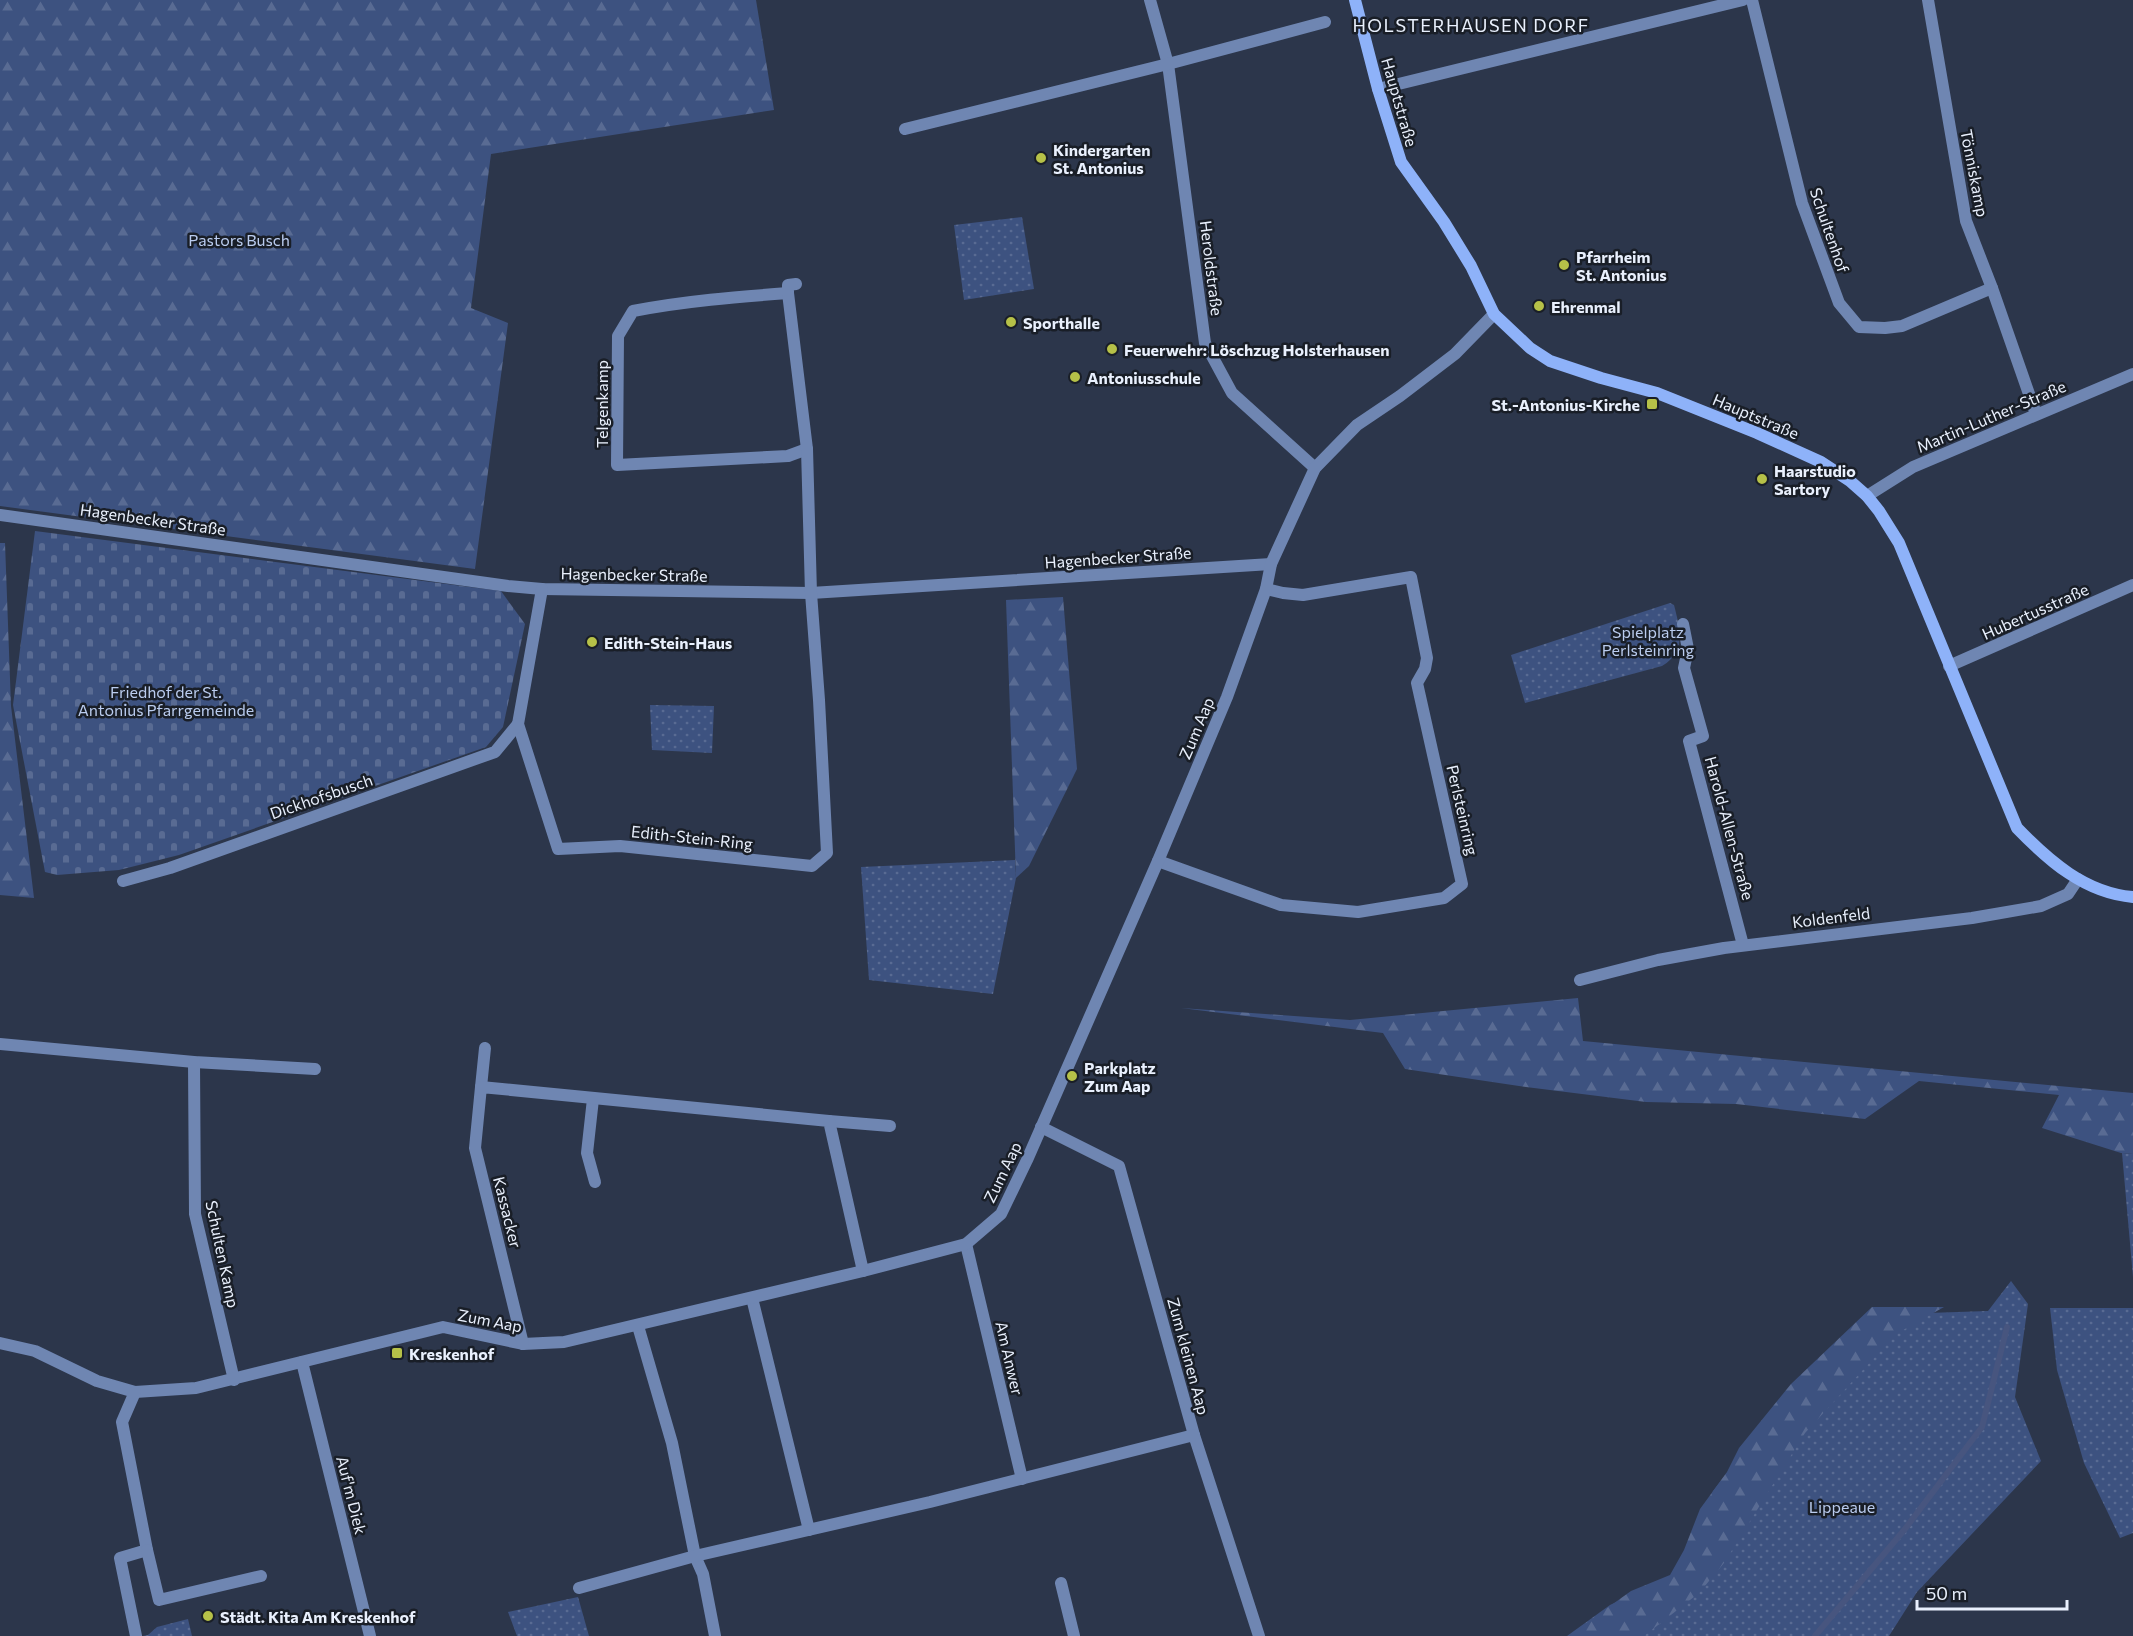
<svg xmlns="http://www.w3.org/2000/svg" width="2133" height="1636" font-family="Commissioner,sans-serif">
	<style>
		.green { fill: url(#green-dots) }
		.forest { fill: url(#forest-firs) }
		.cemetery { fill: url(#cemetery-stones) }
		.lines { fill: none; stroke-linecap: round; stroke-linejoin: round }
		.stream { stroke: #47557f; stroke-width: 6 }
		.street { stroke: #6f86b2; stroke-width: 12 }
		.secondary { stroke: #8eb2f9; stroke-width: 12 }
		.poi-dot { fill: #b6c148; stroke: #191e27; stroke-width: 2 }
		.labels { text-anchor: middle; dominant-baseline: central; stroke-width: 5; stroke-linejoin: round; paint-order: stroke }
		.street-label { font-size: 16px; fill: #e9f0fd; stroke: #191e27 }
		.poi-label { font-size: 16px; font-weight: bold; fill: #e9f0fd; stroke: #191e27; text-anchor: start }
		.park-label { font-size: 16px; fill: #baccef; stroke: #191e27 }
		.neighbourhood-label { font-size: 18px; letter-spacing: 1.5px; fill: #e9f0fd; stroke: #191e27 }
	</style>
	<defs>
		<pattern id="green-dots" width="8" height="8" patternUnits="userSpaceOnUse" patternTransform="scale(1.5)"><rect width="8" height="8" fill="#3d5280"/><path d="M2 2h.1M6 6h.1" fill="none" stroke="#596b93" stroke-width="1.8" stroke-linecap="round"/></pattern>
		<pattern id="forest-firs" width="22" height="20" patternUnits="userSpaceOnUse" patternTransform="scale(1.5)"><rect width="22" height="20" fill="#3d5280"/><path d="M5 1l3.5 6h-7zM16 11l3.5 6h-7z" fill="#596b93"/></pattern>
		<pattern id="cemetery-stones" width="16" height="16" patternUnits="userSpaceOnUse" patternTransform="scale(1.5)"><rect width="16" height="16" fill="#3d5280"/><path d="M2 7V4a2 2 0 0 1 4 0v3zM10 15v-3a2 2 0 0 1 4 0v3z" fill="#596b93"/></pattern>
	</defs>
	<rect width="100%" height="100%" fill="#2c364b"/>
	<g class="green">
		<polygon points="1022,217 1034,289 964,300 954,225"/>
		<path d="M 1670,603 L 1674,605 C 1680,629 1687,651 1662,666 L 1525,703 L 1511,655 Z"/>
		<polygon points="650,705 714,706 712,753 652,750"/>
		<polygon points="1015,860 1016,878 993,994 869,980 861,867"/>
		<polygon points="2122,1153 2133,1154 2133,1277"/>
		<polygon points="2011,1281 2028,1304 2015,1397 2041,1461 1917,1592 1889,1636 1567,1636 1610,1605 1674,1575 1713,1491 1730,1469 1866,1315 1988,1311"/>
		<polygon points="2050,1308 2133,1308 2133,1533 2120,1538 2084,1463 2057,1370"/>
		<polygon points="578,1597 589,1636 517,1636 508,1612"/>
		<polygon points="188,1619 192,1636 143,1636 148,1635 157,1627"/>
	</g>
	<g class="forest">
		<polygon points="0,0 756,0 774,110 491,154 471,308 508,323 475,569 0,506"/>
		<polygon points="0,543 5,543 11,706 34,898 0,895"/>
		<polygon points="1063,597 1077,769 1029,866 1016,878 1006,600"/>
		<polygon points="1578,998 1583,1041 2133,1093 2133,1154 2121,1153 2042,1128 2059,1095 1919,1081 1865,1119 1736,1104 1646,1102 1519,1086 1405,1069 1383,1033 1181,1008 1350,1020"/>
		<polygon points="1872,1307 1944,1307 1896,1334 1805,1433 1724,1563 1699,1593 1644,1636 1568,1636 1631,1591 1670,1575 1684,1550 1700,1509 1727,1472 1739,1448 1791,1384"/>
	</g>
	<polygon class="cemetery" points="35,531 501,591 525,624 503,727 486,747 179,855 119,870 57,875 45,872 13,705"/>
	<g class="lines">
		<polyline class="stream" points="1815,1636 1905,1529 1982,1427 2007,1327"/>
		<g class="street">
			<polyline points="1150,0 1168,64 1205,343 1232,393 1315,468"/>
			<polyline points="1752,0 1802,203 1839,303 1859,327 1885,328 1902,326 1992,288"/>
			<polyline points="1928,0 1966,221 1992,288 2036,414"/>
			<polyline points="1378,89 1743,0"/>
			<polyline points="905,129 1168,64 1325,22"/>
			<path d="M 788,293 C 736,297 685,301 633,311 L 618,336 L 617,465 L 788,456 L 807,449"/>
			<polyline points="1867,496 1913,467 2133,374"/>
			<polyline points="0,515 508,586 542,589 811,593 1271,564"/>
			<polyline points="542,589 518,724 558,849 620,846 812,866 827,853 819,700 811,593 807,449 788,293 788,285 796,284"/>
			<polyline points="1683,624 1688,649 1684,668 1703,736 1689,741 1743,945"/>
			<polyline points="1949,666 2133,585"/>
			<polyline points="1158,861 1281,905 1358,912 1444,898 1462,884 1417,683 1425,669 1427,658 1411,577 1303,595 1283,593 1266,589"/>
			<polyline points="123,881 170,868 495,752 518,724"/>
			<polyline points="1580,980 1658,960 1724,948 1972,918 2041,906 2068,894 2078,879"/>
			<polyline points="0,1044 194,1062 315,1069"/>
			<polyline points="194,1062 195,1214 234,1380"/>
			<polyline points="481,1087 485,1048"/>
			<polyline points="593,1099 587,1153 595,1182"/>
			<polyline points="829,1121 890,1126"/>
			<polyline points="1041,1127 1119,1166 1194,1435 1259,1636"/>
			<polyline points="966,1244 1022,1479"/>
			<polyline points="752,1298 809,1530"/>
			<polyline points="638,1326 672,1443 695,1556 703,1574 715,1636"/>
			<polyline points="0,1343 35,1351 97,1381 135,1392 196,1388 443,1327 523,1344 564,1342 863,1271 966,1244 1001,1214 1027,1160 1158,861 1227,697 1266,589 1271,564 1315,468 1357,425 1400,396 1455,354 1494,314"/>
			<polyline points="523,1344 475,1148 481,1087 829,1121 863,1271"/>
			<polyline points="302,1362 370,1636"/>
			<polyline points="135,1392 122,1422 147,1550 120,1558 136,1636"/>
			<polyline points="147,1550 159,1600 261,1576"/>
			<polyline points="1061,1583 1074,1636"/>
			<polyline points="579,1588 695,1556 930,1502 1194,1435"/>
		</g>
		<path class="secondary" d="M 1355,0 L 1378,89 L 1401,162 L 1444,222 L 1471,266 L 1494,314 L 1530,348 L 1550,361 L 1601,378 L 1657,393 L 1757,433 L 1821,462 L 1850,481 L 1867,496 L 1879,511 L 1899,543 L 2017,828 C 2049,861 2085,893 2133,897"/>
	</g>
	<g class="poi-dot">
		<circle cx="1041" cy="158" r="6"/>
		<circle cx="1564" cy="265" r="6"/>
		<circle cx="1539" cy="306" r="6"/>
		<circle cx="1011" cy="322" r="6"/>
		<circle cx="1112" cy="349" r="6"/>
		<circle cx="1075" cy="377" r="6"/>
		<rect x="1646" y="398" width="12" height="12" rx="3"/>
		<circle cx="1762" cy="479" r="6"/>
		<circle cx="592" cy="642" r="6"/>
		<circle cx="1072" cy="1076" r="6"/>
		<rect x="391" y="1347" width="12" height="12" rx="3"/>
		<circle cx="208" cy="1616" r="6"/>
	</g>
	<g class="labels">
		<g class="street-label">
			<text transform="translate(1400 102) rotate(74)">Hauptstraße</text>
			<text transform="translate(1975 173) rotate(79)">Tönniskamp</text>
			<text transform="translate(1830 230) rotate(71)">Schultenhof</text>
			<text transform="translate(1212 268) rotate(83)">Heroldstraße</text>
			<text transform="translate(601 404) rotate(-90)">Telgenkamp</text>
			<text transform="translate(1756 416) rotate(23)">Hauptstraße</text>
			<text transform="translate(1991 416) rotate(-23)">Martin-Luther-Straße</text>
			<text transform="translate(153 519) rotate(8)">Hagenbecker Straße</text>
			<text transform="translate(1118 557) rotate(-4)">Hagenbecker Straße</text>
			<text transform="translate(634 574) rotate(1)">Hagenbecker Straße</text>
			<text transform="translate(2035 611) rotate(-24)">Hubertusstraße</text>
			<text transform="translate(1196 728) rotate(-67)">Zum Aap</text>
			<text transform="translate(321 796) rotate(-19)">Dickhofsbusch</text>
			<text transform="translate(1463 810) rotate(77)">Perlsteinring</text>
			<text transform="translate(1730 828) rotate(75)">Harold-Allen-Straße</text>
			<text transform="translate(692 837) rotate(6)">Edith-Stein-Ring</text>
			<text transform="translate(1831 917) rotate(-7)">Koldenfeld</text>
			<text transform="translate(1002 1172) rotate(-64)">Zum Aap</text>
			<text transform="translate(508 1212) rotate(76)">Kassacker</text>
			<text transform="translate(223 1254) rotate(78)">Schulten Kamp</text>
			<text transform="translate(490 1320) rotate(11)">Zum Aap</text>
			<text transform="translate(1189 1356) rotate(75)">Zum kleinen Aap</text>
			<text transform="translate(1010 1358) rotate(77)">Am Anwer</text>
			<text transform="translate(352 1495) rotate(76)">Auf'm Diek</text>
		</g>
		<g class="poi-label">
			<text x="1053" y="149">Kindergarten<tspan x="1053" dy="18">St. Antonius</tspan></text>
			<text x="1576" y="256">Pfarrheim<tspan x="1576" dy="18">St. Antonius</tspan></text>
			<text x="1551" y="306">Ehrenmal</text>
			<text x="1023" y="322">Sporthalle</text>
			<text x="1124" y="349">Feuerwehr: Löschzug Holsterhausen</text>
			<text x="1087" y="377">Antoniusschule</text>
			<text x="1640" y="404" text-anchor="end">St.-Antonius-Kirche</text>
			<text x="1774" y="470">Haarstudio<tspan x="1774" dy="18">Sartory</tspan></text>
			<text x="604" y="642">Edith-Stein-Haus</text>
			<text x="1084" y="1067">Parkplatz<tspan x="1084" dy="18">Zum Aap</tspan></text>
			<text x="409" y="1353">Kreskenhof</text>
			<text x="220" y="1616">Städt. Kita Am Kreskenhof</text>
		</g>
		<g class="park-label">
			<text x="239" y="239">Pastors Busch</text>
			<text x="1648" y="631">Spielplatz<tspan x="1648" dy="18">Perlsteinring</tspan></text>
			<text x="166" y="691">Friedhof der St.<tspan x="166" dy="18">Antonius Pfarrgemeinde</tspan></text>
			<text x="1842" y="1506">Lippeaue</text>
		</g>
		<g class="neighbourhood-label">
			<text x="1471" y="25">HOLSTERHAUSEN DORF</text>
		</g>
	</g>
	<path d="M1917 1600v9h150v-9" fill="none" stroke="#e9f0fd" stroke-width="3"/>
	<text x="1926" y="1600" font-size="18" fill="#e9f0fd" stroke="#191e27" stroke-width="4.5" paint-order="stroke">50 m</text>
</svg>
